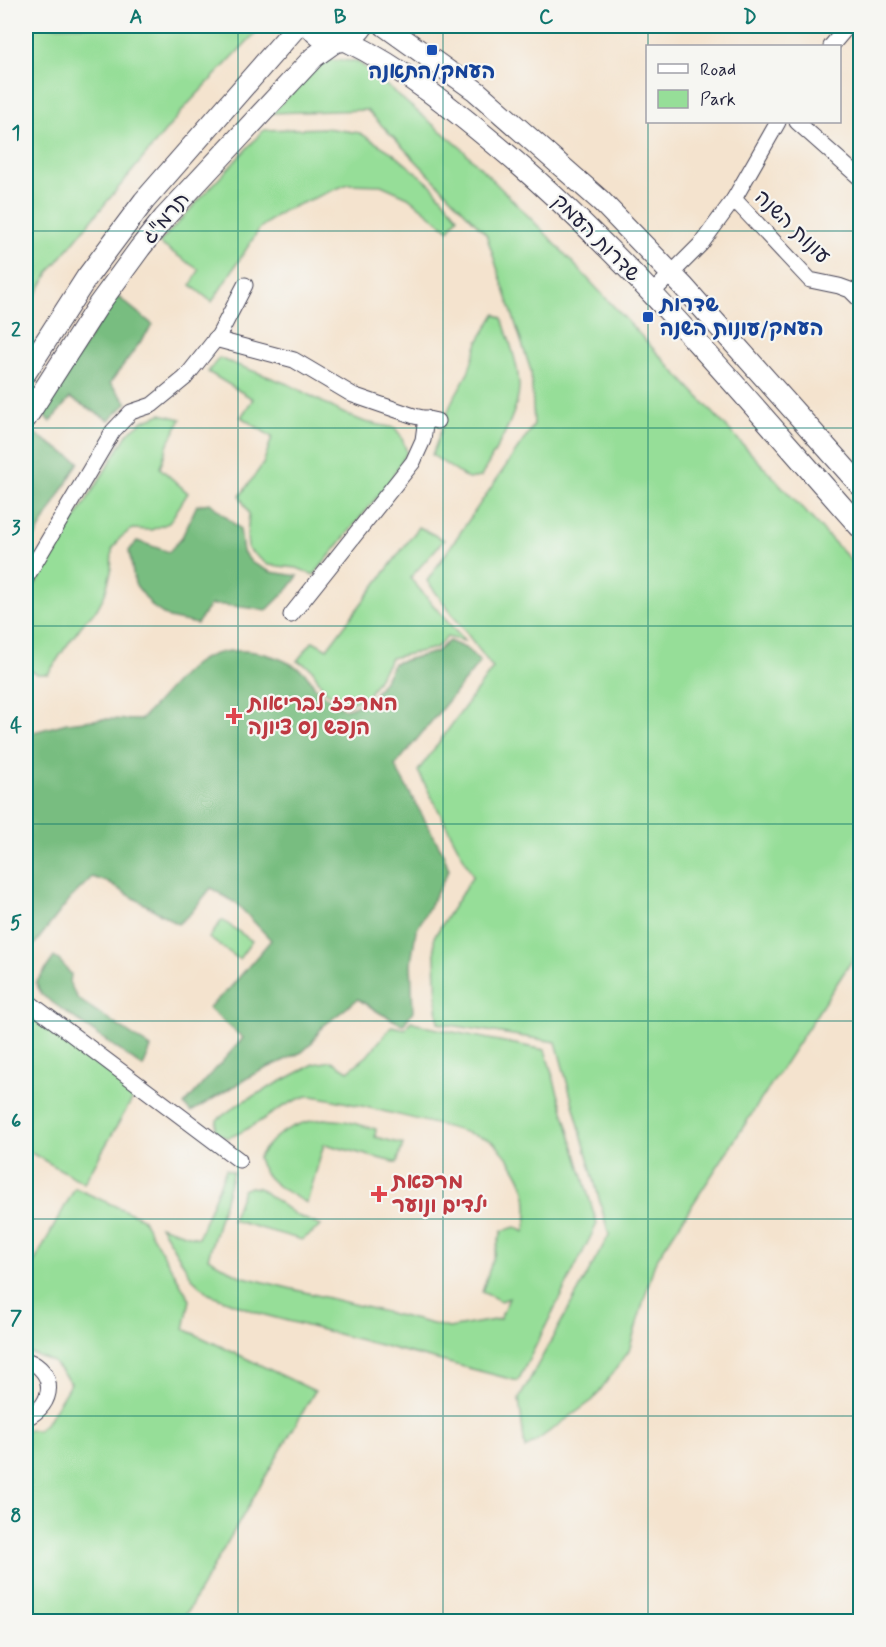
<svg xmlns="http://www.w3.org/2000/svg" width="886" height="1647" font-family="Mynerve,'Playpen Sans Hebrew',sans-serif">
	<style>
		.green { fill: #96de98; stroke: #5c806a; stroke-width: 1.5 }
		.forest { fill: #78bd80; stroke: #4d705e; stroke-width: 1.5 }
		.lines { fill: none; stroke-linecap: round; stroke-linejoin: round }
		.street-casing { stroke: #423f51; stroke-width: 17 }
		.secondary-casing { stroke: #423f51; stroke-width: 23 }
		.street { stroke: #fff; stroke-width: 15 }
		.secondary { stroke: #fff; stroke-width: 21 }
		.grid { fill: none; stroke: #0f766e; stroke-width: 1.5; stroke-opacity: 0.55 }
		.transit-dot { fill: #1a4fb4; stroke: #f6f6f2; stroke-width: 2 }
		.health-dot { fill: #e0444e; stroke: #f6f6f2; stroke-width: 2 }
		.labels { text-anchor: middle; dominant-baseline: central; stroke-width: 4.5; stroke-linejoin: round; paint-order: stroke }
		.transit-label { font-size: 21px; font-weight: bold; fill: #164399; stroke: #f6f6f2 }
		.street-label { font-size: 21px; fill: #22223b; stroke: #f6f6f2 }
		.health-label { font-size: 21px; font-weight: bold; fill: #be3a42; stroke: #f6f6f2; text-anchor: start }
		.neatline { fill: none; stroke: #0f766e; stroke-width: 2 }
		.grid-label { font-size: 20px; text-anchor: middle; font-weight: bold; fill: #0f766e }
	</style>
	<rect width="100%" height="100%" fill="#f6f6f2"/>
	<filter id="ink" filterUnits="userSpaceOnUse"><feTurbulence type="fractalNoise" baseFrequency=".0167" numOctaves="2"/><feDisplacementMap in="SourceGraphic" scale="12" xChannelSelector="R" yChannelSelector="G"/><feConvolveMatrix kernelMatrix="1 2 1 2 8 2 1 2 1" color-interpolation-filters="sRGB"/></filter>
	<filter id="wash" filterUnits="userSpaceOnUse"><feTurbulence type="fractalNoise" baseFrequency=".008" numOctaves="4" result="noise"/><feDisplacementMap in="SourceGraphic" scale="24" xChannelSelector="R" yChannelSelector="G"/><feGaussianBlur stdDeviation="1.35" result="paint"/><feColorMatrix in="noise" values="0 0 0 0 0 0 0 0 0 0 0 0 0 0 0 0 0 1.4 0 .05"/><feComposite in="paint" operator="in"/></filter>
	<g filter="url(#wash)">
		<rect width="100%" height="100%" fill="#f4e3ce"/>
		<g class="green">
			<polygon points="26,26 262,26 187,105 95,216 50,271 26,311"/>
			<polygon points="325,60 357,61 460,147 546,234 860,570 860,948 655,1262 629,1351 593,1400 525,1449 519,1399 609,1235 556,1042 438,1023 434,937 473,876 418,771 493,668 427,581 534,425 531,371 486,234 367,110 271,113"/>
			<polygon points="326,128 360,133 393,153 432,186 458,217 449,230 408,197 381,185 348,184 283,211 260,228 212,302 191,285 199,270 159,243 264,130"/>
			<path d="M 495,314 L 502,318 C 509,340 518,363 519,386 C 519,414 494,452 481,477 L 468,479 L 432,455 L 452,401 L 468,373 L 478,342 Z"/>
			<polygon points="219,358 290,385 343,413 365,422 395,428 401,436 407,452 390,481 314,575 297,568 268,565 248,549 247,535 249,514 240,496 263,464 272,437 241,417 253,399 208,372"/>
			<polygon points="161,414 181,419 168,444 160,468 188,493 169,523 151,530 132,529 120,538 112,550 111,572 105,594 97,609 85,621 65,648 48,674 37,674 26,668 26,599 128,433 143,421"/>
			<path d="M 419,527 L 444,540 L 410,578 L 464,641 L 447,637 L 436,648 L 391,658 L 367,697 L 346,705 C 339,700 332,696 326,691 C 313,678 320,669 297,661 L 313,641 L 327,649 Z"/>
			<polygon points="222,920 252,941 239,959 209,938"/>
			<polygon points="26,1011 136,1093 84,1183 26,1150"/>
			<path d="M 411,1021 L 428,1027 L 545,1050 L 597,1224 L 518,1381 L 261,1314 L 209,1294 L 192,1278 L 160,1226 L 198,1238 L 226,1169 L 233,1172 L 208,1258 L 240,1276 L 449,1328 L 500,1319 L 509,1298 L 501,1301 L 482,1292 L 502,1231 L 515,1227 L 525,1232 C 527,1220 528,1203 525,1191 C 520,1174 506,1153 493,1142 C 486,1135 318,1094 308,1096 C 278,1104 256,1129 227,1138 L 215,1132 L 217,1120 L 240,1103 L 314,1064 L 332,1061 L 348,1071 L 367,1056 L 392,1026 L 405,1029 Z"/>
			<path d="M 324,1119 L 345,1121 L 376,1129 L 375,1137 L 403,1144 L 397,1163 L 324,1144 L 307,1203 C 287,1192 264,1182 258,1158 C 274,1132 296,1122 324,1119 Z"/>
			<polygon points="250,1187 259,1188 296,1215 321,1226 302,1240 232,1220 243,1190"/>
			<polygon points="75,1188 142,1218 190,1300 184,1329 315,1391 182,1621 26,1621 26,1430 38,1430 47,1422 71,1383 53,1362 26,1351 26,1277"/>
		</g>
		<g class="forest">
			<polygon points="116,295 153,325 110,383 127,403 109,420 70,398 50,422 42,413"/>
			<polygon points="32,432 79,462 26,552 26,443"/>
			<polygon points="210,503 240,529 243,552 252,563 271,572 298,576 289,588 267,610 224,605 210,605 197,624 169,618 153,607 135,584 129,551 137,541 169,552 182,537 197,505"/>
			<path d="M 449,641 L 467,649 L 480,662 L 395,766 L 443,853 L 449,870 L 416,931 L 411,963 L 413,1011 L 403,1025 L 380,1013 L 358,999 L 322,1027 L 311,1044 L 302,1052 L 254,1074 L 191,1112 L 184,1105 L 243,1038 L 208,1008 L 230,988 L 271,940 L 237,904 L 211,888 L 190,914 L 178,924 L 107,882 L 92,877 L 70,899 L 26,955 L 26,734 L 67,723 L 102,719 L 140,720 C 159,703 176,678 195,664 C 227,641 274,651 304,672 C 310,677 312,685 318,690 C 325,698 336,703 344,709 L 368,703 L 387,676 L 394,663 L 436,652 Z"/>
			<polygon points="54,957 60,961 71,974 70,984 78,999 151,1048 143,1067 42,995 36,983"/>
		</g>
	</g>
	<g filter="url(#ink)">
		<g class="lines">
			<defs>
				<g id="street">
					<polyline points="831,46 848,26"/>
					<polyline points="797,122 860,178"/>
					<polyline points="734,199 810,280 839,286 850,290 860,300"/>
					<polyline points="652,293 701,244 734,199 778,122"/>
					<polyline points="215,339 294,360 353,395 414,416 437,421"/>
					<polyline points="26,578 113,431 131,412 152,405 185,378 219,335 245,285"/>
					<polyline points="291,615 413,462 423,440 426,418"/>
					<polyline points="26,1000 239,1160"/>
					<path d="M 26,1360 C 57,1371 55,1405 26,1418"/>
				</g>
				<g id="secondary">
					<path d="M 310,26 C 323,47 350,46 363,26"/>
					<polyline points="385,26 476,91 601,201 683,286 860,485"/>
					<path d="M 345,40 C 406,70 456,111 508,155 C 638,266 747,400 860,527"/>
					<polyline points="26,372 87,277 144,201 297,26"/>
					<polyline points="26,418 99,304 140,248 164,218 314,57 335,42"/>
				</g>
			</defs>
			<use href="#street" class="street-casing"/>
			<use href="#secondary" class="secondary-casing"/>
			<use href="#street" class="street"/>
			<use href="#secondary" class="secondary"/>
		</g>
	</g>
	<path class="grid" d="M 238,26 L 238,1622M 443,26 L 443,1622M 648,26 L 648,46M 648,122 L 648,1622M 26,231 L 860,231M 26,428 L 860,428M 26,626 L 860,626M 26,824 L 860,824M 26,1021 L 860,1021M 26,1219 L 860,1219M 26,1416 L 860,1416"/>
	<g class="transit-dot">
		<rect x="426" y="44" width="12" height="12" rx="3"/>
		<rect x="642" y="311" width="12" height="12" rx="3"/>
	</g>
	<g class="health-dot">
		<path d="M231 707h6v6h6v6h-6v6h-6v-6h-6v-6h6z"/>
		<path d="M376 1185h6v6h6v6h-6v6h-6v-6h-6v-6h6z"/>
	</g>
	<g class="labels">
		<g class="transit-label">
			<text x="432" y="72">העמק/התאנה</text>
			<text x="660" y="305" text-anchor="start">שדרות<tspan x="660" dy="24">העמק/עונות השנה</tspan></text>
		</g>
		<g class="street-label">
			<text transform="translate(166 218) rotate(-49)">תרמ"ג</text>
			<text transform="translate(792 227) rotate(44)">עונות השנה</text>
			<text transform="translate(596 238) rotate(45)">שדרות העמק</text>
		</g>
		<g class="health-label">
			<text x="248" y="704">המרכז לבריאות<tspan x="248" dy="24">הנפש נס ציונה</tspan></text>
			<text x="392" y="1182">מרפאת<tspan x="392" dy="24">ילדים ונוער</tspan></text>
		</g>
	</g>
	<rect width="886" height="1647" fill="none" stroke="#f6f6f2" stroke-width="66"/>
	<rect x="646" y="45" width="195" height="78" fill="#f6f6f2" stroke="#a1a1a9" stroke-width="1.5"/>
	<rect x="658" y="64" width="30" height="9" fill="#ffffff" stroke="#a1a1a9" stroke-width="1.5"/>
	<text x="700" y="75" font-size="18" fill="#22223b">Road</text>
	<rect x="658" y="90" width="30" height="18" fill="#96de98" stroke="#a1a1a9" stroke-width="1.5"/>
	<text x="700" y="105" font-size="18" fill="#22223b">Park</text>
	<rect x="33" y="33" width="820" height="1581" class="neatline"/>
	<g class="grid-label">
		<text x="136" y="23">A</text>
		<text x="340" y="23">B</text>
		<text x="546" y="23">C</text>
		<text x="750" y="23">D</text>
		<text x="16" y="139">1</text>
		<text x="16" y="336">2</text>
		<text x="16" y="534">3</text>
		<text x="16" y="732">4</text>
		<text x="16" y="929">5</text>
		<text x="16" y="1127">6</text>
		<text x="16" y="1324">7</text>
		<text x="16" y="1522">8</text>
	</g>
</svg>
